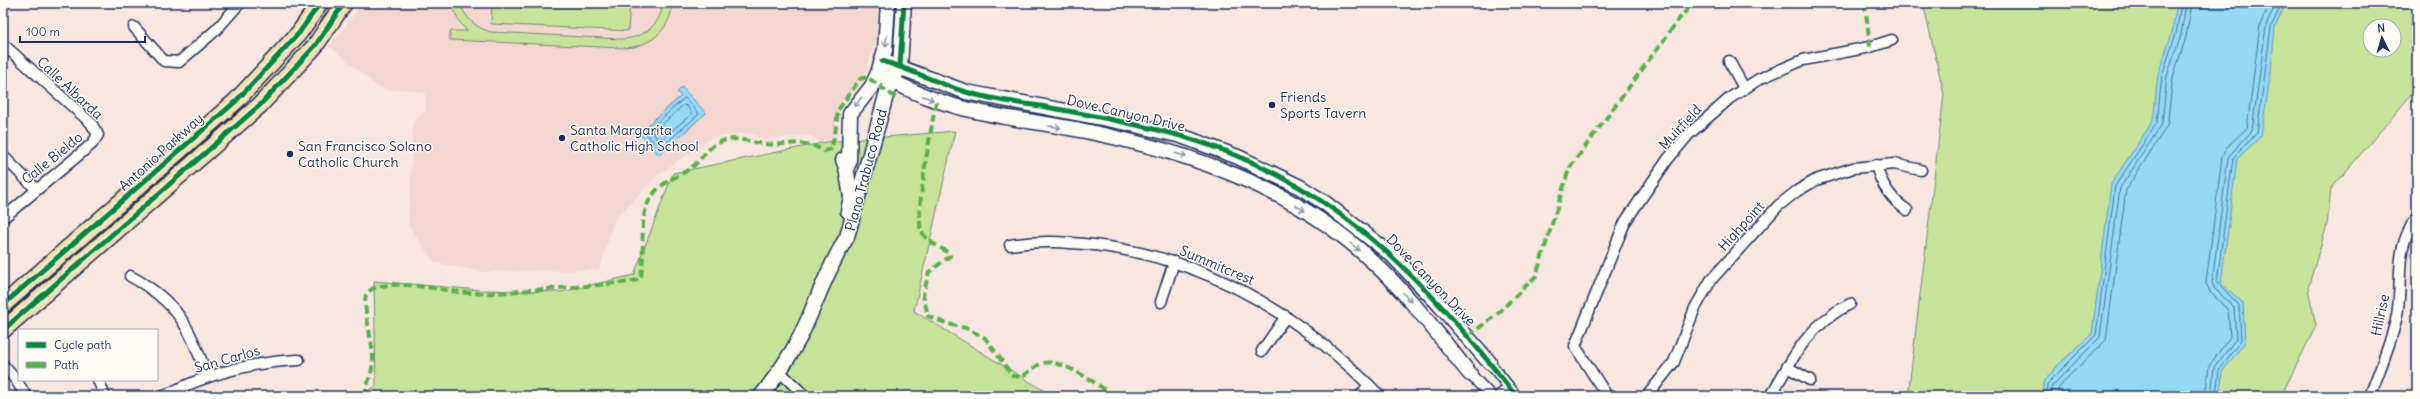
<svg xmlns="http://www.w3.org/2000/svg" width="2420" height="399" font-family="Delius,sans-serif">
	<style>
		.built { fill: #f4d6d0 }
		.green { fill: #c7e299; stroke: #71887c; fill-rule: evenodd }
		.water { fill: #94d9f6; stroke: #6495b9 }
		.lines { fill: none; stroke-linecap: round; stroke-linejoin: round }
		.shore { stroke: #4b739b; stroke-width: 1 }
		.street-casing { stroke: #1b2f5e; stroke-width: 13 }
		.secondary-casing { stroke: #1b2f5e; stroke-width: 17 }
		.primary-casing { stroke: #1b2f5e; stroke-width: 19 }
		.street { stroke: #fdfcf7; stroke-width: 10 }
		.secondary { stroke: #fdfcf7; stroke-width: 14 }
		.primary { stroke: #f8deab; stroke-width: 16 }
		.quiet { stroke: #55b248; stroke-width: 4; stroke-dasharray: 8 4; stroke-linecap: butt }
		.cycleway-casing { stroke: #fdfcf7; stroke-width: 8 }
		.cycleway { stroke: #00873e; stroke-width: 5 }
		.oneway { stroke: #8c96aa }
		.poi-dot { fill: #1b2f5e; stroke: #fdfcf7; stroke-width: 1.5 }
		.labels { text-anchor: middle; dominant-baseline: central; stroke-width: 3; stroke-linejoin: round; paint-order: stroke }
		.street-label { font-size: 14px; fill: #1b2f5e; stroke: #fdfcf7 }
		.poi-label { font-size: 14px; fill: #1b2f5e; stroke: #fdfcf7; text-anchor: start }
	</style>
	<rect width="100%" height="100%" fill="#f8e6e0"/>
	<filter id="ink" filterUnits="userSpaceOnUse"><feTurbulence type="fractalNoise" baseFrequency=".025" numOctaves="2"/><feDisplacementMap in="SourceGraphic" scale="8" xChannelSelector="R" yChannelSelector="G"/><feConvolveMatrix kernelMatrix="1 2 1 2 8 2 1 2 1" color-interpolation-filters="sRGB"/></filter>
	<g filter="url(#ink)">
		<polygon class="built" points="363,3 881,3 878,13 877,40 862,79 842,101 835,122 834,144 825,146 811,136 765,139 748,133 713,137 659,174 615,219 599,270 481,272 434,262 408,225 413,123 425,110 425,93 406,89 388,91 375,85 330,46"/>
		<g class="green">
			<path d="M 451,3 L 460,3 C 465,18 476,28 491,32 L 622,39 C 643,38 661,25 663,3 L 673,3 C 670,31 649,48 622,48 L 450,40 L 450,31 L 467,31 L 458,20 Z"/>
			<polygon points="492,3 630,3 628,31 491,24"/>
			<path d="M 1923,3 L 2417,3 L 2417,88 L 2331,189 L 2327,225 L 2308,288 L 2316,326 L 2281,396 L 1908,396 L 1944,94 ZM 2370,26 L 2394,26 L 2394,50 L 2370,50 Z"/>
			<polygon points="955,131 914,311 1053,396 360,396 376,386 374,281 480,290 561,292 634,275 673,173 827,142"/>
		</g>
		<g class="water">
			<polygon points="2177,3 2286,3 2275,27 2271,71 2261,136 2237,159 2221,283 2243,303 2245,342 2222,372 2220,396 2043,396 2043,383 2058,365 2092,334 2111,184 2153,121 2158,74 2172,33"/>
			<polygon points="682,87 706,113 659,155 639,133 681,96 677,92"/>
		</g>
		<g class="lines">
			<g class="shore">
				<polygon points="685,98 699,114 659,149 646,133"/>
				<polygon points="684,105 687,106 692,114 659,141 653,133"/>
				<polyline points="2046,396 2047,384 2096,335 2115,186 2157,123 2162,75 2176,34 2181,3"/>
				<polyline points="2051,396 2052,386 2100,337 2120,188 2162,124 2167,76 2181,35 2186,3"/>
				<polyline points="2058,396 2058,389 2069,376 2106,340 2126,190 2167,126 2173,77 2186,37 2192,3"/>
				<polyline points="2205,396 2209,366 2230,337 2228,310 2210,292 2206,283 2222,157 2226,148 2247,128 2260,25 2270,3"/>
				<polyline points="2211,396 2214,368 2236,339 2234,307 2215,289 2212,283 2228,157 2252,131 2266,26 2276,3"/>
				<polyline points="2216,396 2219,370 2241,340 2239,305 2217,282 2233,158 2257,133 2271,27 2282,3"/>
			</g>
			<defs>
				<g id="street">
					<polyline points="134,27 164,61 179,62 216,30 240,3"/>
					<polyline points="1729,61 1744,88"/>
					<polyline points="3,156 36,189"/>
					<path d="M 1876,165 C 1881,184 1890,199 1907,210"/>
					<polyline points="3,218 92,144 98,135 91,123 5,46"/>
					<path d="M 1010,245 C 1039,240 1065,242 1094,245 C 1207,258 1302,316 1380,396"/>
					<path d="M 130,276 C 177,301 191,328 207,377"/>
					<polyline points="1161,302 1174,262"/>
					<polyline points="1262,351 1286,316"/>
					<polyline points="1489,362 1516,396"/>
					<polyline points="3,365 16,380 26,396"/>
					<polyline points="1787,367 1810,380"/>
					<polyline points="780,372 805,396"/>
					<polyline points="1470,374 1491,396"/>
					<polyline points="98,380 105,396"/>
					<path d="M 164,396 C 206,374 253,362 299,360"/>
					<polyline points="1360,396 1369,385"/>
					<polyline points="1499,396 1509,388"/>
					<polyline points="1607,396 1575,346 1625,222 1668,159 1689,134 1730,98 1759,79 1803,60 1870,47 1892,40"/>
					<polyline points="1647,396 1674,362 1695,308 1711,280 1778,206 1797,191 1816,180 1853,168 1894,164 1921,170"/>
					<path d="M 1771,396 C 1792,358 1809,324 1850,304"/>
					<path d="M 2370,396 C 2379,371 2390,346 2396,320 C 2405,281 2391,253 2417,217"/>
				</g>
				<g id="secondary">
					<polyline points="882,61 966,92 1123,122 1181,136 1238,157 1300,187 1325,203 1392,255 1436,301 1489,362"/>
					<path d="M 878,73 C 947,115 1010,116 1085,131 C 1189,152 1295,188 1373,262 C 1410,296 1439,336 1470,374"/>
					<polyline points="843,160 846,167 851,197 848,211"/>
					<polyline points="846,167 849,163 850,114 872,86 878,73 885,50 888,3"/>
					<path d="M 761,396 C 776,377 789,358 800,337 C 816,304 827,269 847,237 L 887,92 L 900,66 L 904,3"/>
				</g>
				<g id="primary">
					<polyline points="3,305 236,101 299,33 320,3"/>
					<polyline points="3,330 260,105 315,46 344,3"/>
				</g>
			</defs>
			<use href="#street" class="street-casing"/>
			<use href="#secondary" class="secondary-casing"/>
			<use href="#primary" class="primary-casing"/>
			<use href="#street" class="street"/>
			<use href="#secondary" class="secondary"/>
			<use href="#primary" class="primary"/>
			<g class="quiet">
				<polyline points="1865,3 1870,47"/>
				<path d="M 936,102 C 932,125 915,213 921,230 C 924,240 941,248 949,253 L 950,256 L 929,272 L 923,295 L 928,316 L 948,324 L 966,328 L 985,338 L 1013,376 C 1027,379 1032,366 1043,363 C 1064,358 1097,386 1116,396"/>
				<polyline points="1468,336 1496,315 1536,276 1569,169 1679,19 1693,3"/>
				<path d="M 363,396 C 368,384 373,371 373,358 C 373,343 362,304 366,295 C 377,275 440,290 459,292 C 483,295 508,292 532,290 C 565,288 597,285 629,282 L 640,279 C 647,255 637,224 649,201 C 658,183 676,178 691,168 C 703,159 708,145 723,141 C 739,136 750,143 765,144 C 789,147 801,137 824,151 L 831,149 L 835,135 L 838,110 L 860,79 L 867,77 L 899,100"/>
			</g>
			<defs>
				<g id="cycleway">
					<path d="M 882,61 C 910,69 937,83 966,92 C 992,100 1019,103 1046,107 C 1091,115 1137,124 1181,136 C 1331,179 1423,277 1516,396"/>
					<polyline points="900,66 904,3"/>
					<polyline points="3,305 236,101 299,33 320,3"/>
					<polyline points="3,330 260,105 315,46 344,3"/>
				</g>
			</defs>
			<use href="#cycleway" class="cycleway-casing"/>
			<use href="#cycleway" class="cycleway"/>
		</g>
		<defs><path id="oneway-shaft" d="M-6 0H5M1.5-3L5.5 0L1.5 3" fill="none" stroke-width="1.6" stroke-linecap="round" stroke-linejoin="round"/></defs>
		<g class="oneway">
			<use href="#oneway-shaft" transform="translate(886 41) rotate(97)"/>
			<use href="#oneway-shaft" transform="translate(928 98) rotate(23)"/>
			<use href="#oneway-shaft" transform="translate(858 102) rotate(129)"/>
			<use href="#oneway-shaft" transform="translate(1055 127) rotate(8)"/>
			<use href="#oneway-shaft" transform="translate(1181 155) rotate(16)"/>
			<use href="#oneway-shaft" transform="translate(1300 208) rotate(32)"/>
			<use href="#oneway-shaft" transform="translate(1355 247) rotate(39)"/>
			<use href="#oneway-shaft" transform="translate(1407 297) rotate(46)"/>
		</g>
	</g>
	<g class="poi-dot">
		<circle cx="1272" cy="105" r="4"/>
		<circle cx="562" cy="138" r="4"/>
		<circle cx="290" cy="154" r="4"/>
	</g>
	<g class="labels">
		<g class="street-label">
			<text transform="translate(70 88) rotate(43)">Calle Albarda</text>
			<text transform="translate(1126 113) rotate(13)">Dove Canyon Drive</text>
			<text transform="translate(1680 127) rotate(-47)">Muirfield</text>
			<text transform="translate(161 152) rotate(-42)">Antonio Parkway</text>
			<text transform="translate(52 158) rotate(-39)">Calle Bieldo</text>
			<text transform="translate(866 170) rotate(-75)">Plano Trabuco Road</text>
			<text transform="translate(1741 226) rotate(-48)">Highpoint</text>
			<text transform="translate(1217 265) rotate(23)">Summitcrest</text>
			<text transform="translate(1431 280) rotate(46)">Dove Canyon Drive</text>
			<text transform="translate(2380 315) rotate(-78)">Hillrise</text>
			<text transform="translate(227 359) rotate(-16)">San Carlos</text>
		</g>
		<g class="poi-label">
			<text x="1280" y="97">Friends<tspan x="1280" dy="16">Sports Tavern</tspan></text>
			<text x="570" y="130">Santa Margarita<tspan x="570" dy="16">Catholic High School</tspan></text>
			<text x="298" y="146">San Francisco Solano<tspan x="298" dy="16">Catholic Church</tspan></text>
		</g>
	</g>
	<rect width="2420" height="399" fill="none" stroke="#fdfcf7" stroke-width="16"/>
	<rect x="8" y="8" width="2404" height="383" fill="none" stroke="#1b2f5e" stroke-width="1.5" filter="url(#ink)"/>
	<rect x="18" y="329" width="140" height="52" fill="#fdfcf7" stroke="#a3aaba"/>
	<rect x="26" y="342" width="20" height="6" fill="#00873e" stroke="#a3aaba"/>
	<text x="54" y="349" font-size="12" fill="#1b2f5e">Cycle path</text>
	<rect x="26" y="362" width="20" height="6" fill="#55b248" stroke="#a3aaba"/>
	<text x="54" y="369" font-size="12" fill="#1b2f5e">Path</text>
	<g transform="translate(2382 38) rotate(355)"><circle r="19" fill="#fdfcf7" stroke="#a3aaba"/>
	<path d="M0-3L7 15L0 10L-7 15Z" fill="#1b2f5e"/>
	<text y="-6" font-size="11" font-weight="bold" text-anchor="middle" fill="#1b2f5e">N</text>
	</g>
	<path d="M20 36v6h125v-6" fill="none" stroke="#1b2f5e" stroke-width="2"/>
	<text x="26" y="36" font-size="12" fill="#1b2f5e" stroke="#fdfcf7" stroke-width="3" paint-order="stroke">100 m</text>
</svg>
